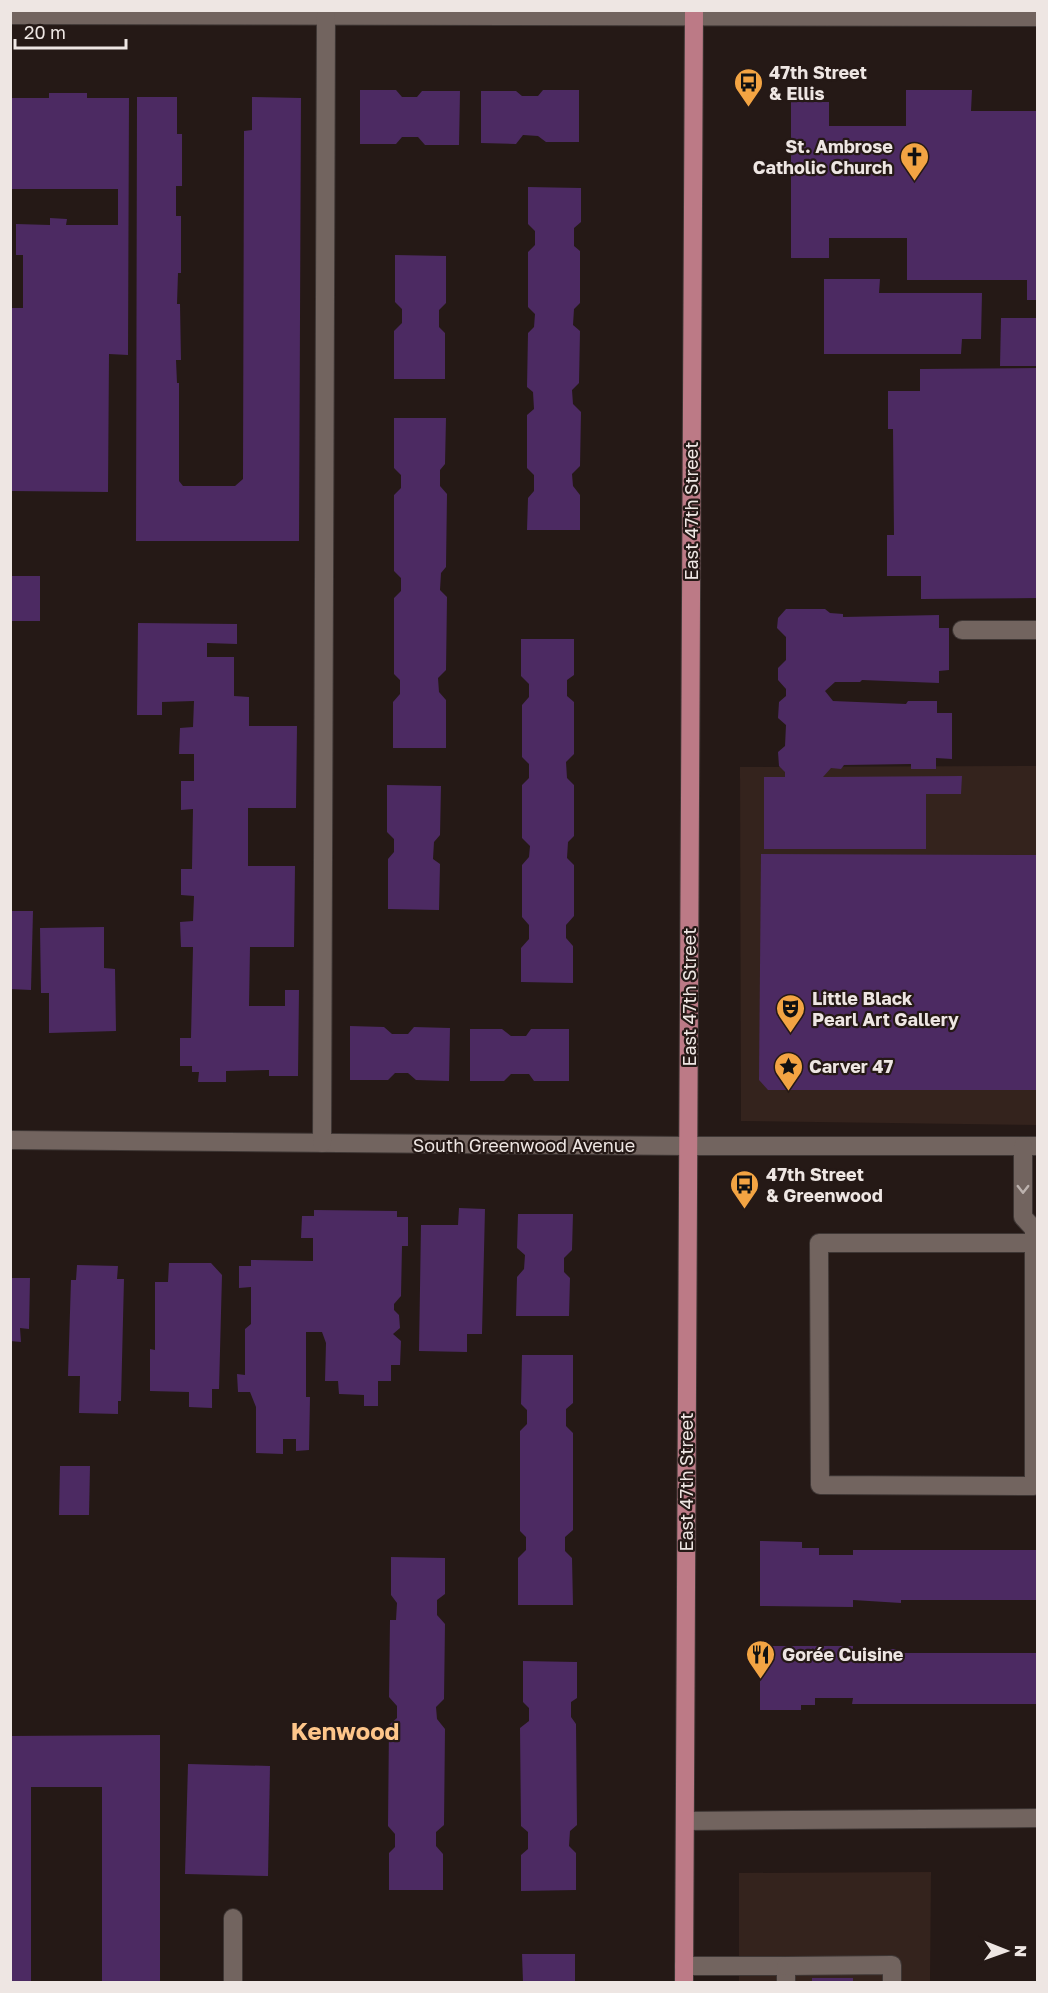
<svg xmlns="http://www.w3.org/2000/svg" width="1048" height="1993" font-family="'Golos Text',sans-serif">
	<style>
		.built { fill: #34231d }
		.building { fill: #4c2a62 }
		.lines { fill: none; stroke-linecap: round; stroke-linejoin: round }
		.minor-casing { stroke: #3e3634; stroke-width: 20 }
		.major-casing { stroke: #3e3634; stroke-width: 20 }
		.minor { stroke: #72645f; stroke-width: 18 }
		.major { stroke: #bc7a86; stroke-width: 18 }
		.oneway { stroke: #bcb2ae }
		.labels { text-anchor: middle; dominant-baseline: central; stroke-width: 4.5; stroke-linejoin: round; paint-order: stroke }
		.poi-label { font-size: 18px; font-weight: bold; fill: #eee6e3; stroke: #251916; text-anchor: start }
		.street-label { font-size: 18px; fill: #eee6e3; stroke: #251916 }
		.district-label { font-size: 24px; font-weight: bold; fill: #fec68a; stroke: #251916 }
	</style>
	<rect width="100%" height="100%" fill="#251916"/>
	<g class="built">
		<polygon points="1037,766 1037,1125 741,1121 740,767"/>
		<polygon points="931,1872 930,1982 739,1982 739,1873"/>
	</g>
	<g class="building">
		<polygon points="360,90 396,90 402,97 417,97 422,91 460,91 459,145 425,145 418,137 402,137 396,144 360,144"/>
		<polygon points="543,90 579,90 579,142 546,142 538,136 523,135 516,144 481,143 481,91 516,91 522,96 538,96"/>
		<polygon points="906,90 972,90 971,111 1038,111 1038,300 1027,300 1027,280 907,280 907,238 829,238 829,258 791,258 791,102 829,102 829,126 906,126"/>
		<polygon points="49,93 87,93 87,98 129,98 128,355 109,354 108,492 10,491 10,308 23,308 23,255 16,255 16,224 50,225 50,218 67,219 66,225 118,225 118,189 10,189 10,98 49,98"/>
		<polygon points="137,97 177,97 177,134 182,134 182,186 176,186 176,216 181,216 181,273 178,273 177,304 180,304 181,360 176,360 177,383 179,383 179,481 183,486 235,486 243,479 244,131 252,130 252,97 301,98 299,541 136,541"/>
		<polygon points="528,187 581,188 581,222 574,228 574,246 580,251 580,303 574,309 573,325 580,331 579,383 572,390 573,404 581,412 580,466 572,474 573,486 580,495 580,530 527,530 528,498 534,491 534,475 527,468 527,415 534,409 533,392 527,387 528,333 534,327 535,314 528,307 528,252 535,245 535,231 528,224"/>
		<polygon points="395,255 446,256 446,303 439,310 439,327 445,333 445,379 394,379 394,331 402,323 402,309 395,302"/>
		<polygon points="824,279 880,279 879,293 982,293 981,339 962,339 961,354 824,354"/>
		<polygon points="1001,318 1038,318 1038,366 1000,366"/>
		<polygon points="1038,368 1038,598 921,599 921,576 887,576 887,535 894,535 893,429 888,429 888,391 920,391 920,369"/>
		<polygon points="394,418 446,418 445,464 440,470 440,486 447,494 446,567 441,573 440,590 447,597 446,670 438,678 439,692 446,700 446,748 393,748 393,702 400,694 400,680 394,674 394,598 401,591 401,578 394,571 394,495 401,488 401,475 394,468"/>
		<rect x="10" y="576" width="30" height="45"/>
		<polygon points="786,609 825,609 830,613 843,614 843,617 939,615 939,628 949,628 949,670 939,671 939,683 862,680 860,682 835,682 825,691 833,701 906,704 908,701 937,701 937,713 952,713 952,759 936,758 936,769 911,769 911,764 844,765 841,769 831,768 823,777 962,776 961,794 926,794 926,849 764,849 764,777 785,777 785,772 779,766 778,752 785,746 786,725 778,718 779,702 786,696 786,689 778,680 778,668 786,660 786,637 777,628 778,618"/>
		<polygon points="138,623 237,624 237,644 207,643 207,657 234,657 234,696 249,697 249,726 297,726 296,808 248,808 248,866 295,866 294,947 250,947 249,1006 285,1006 285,990 299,990 298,1076 269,1076 269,1070 226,1071 226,1082 198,1082 199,1072 192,1072 192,1066 180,1066 180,1038 191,1038 193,947 181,947 180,922 193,921 194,896 181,895 181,869 192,869 193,809 181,810 181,781 194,781 194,754 179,754 180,728 193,727 194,701 162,702 162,715 137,715"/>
		<polygon points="521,639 574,639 574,675 567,680 567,696 574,702 574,754 566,762 567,778 574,785 574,836 568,842 567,858 574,865 574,916 566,925 566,938 573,946 573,983 521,982 521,948 529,939 529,925 522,917 522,865 529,857 530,846 522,838 522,785 529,778 529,764 522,757 522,705 529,697 529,684 521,676"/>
		<polygon points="387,785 441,786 440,835 434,842 433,859 440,864 439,910 388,909 388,859 394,852 394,839 387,832"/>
		<polygon points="761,854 1038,855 1038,1090 768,1090 759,1080"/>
		<polygon points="10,911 33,911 31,990 10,989"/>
		<polygon points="104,927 104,968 115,969 116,1031 49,1033 49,993 41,993 40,928"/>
		<polygon points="350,1026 384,1027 392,1034 408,1034 414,1027 450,1028 449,1081 416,1080 408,1073 395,1073 388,1080 350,1080"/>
		<polygon points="470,1029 502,1029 511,1036 526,1036 531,1029 569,1029 569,1081 534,1081 529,1074 511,1074 504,1081 470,1081"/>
		<polygon points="459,1208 485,1209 482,1334 467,1334 467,1352 419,1351 421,1225 458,1225"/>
		<polygon points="314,1210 397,1211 397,1217 408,1217 408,1246 402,1246 401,1296 394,1304 394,1310 399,1315 400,1328 393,1334 401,1341 400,1365 391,1365 391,1381 378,1381 378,1406 364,1406 364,1395 339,1394 338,1381 325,1381 326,1343 322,1332 306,1332 306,1397 310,1397 309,1450 296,1451 296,1439 283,1439 283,1454 256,1453 256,1407 250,1392 238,1392 237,1374 245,1375 245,1329 251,1324 251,1287 239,1288 239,1266 251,1266 251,1260 313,1261 313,1238 301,1238 302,1216 314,1216"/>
		<polygon points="518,1214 573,1214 572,1250 564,1258 564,1272 570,1278 569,1316 516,1316 517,1277 524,1269 525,1255 517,1248"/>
		<polygon points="169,1263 211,1263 222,1275 219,1389 212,1389 212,1408 189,1407 189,1392 150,1391 150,1349 155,1350 155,1282 168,1282"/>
		<polygon points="77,1265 118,1266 117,1279 124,1279 121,1401 118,1401 118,1414 79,1413 80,1376 68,1376 71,1280 76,1280"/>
		<polygon points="10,1278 30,1278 29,1329 20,1328 21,1342 10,1341"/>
		<polygon points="522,1355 573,1355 573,1403 566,1409 566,1426 573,1433 573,1530 565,1537 565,1551 572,1558 573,1605 518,1605 518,1558 526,1550 526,1537 520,1531 520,1431 527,1424 527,1410 521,1404"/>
		<polygon points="60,1466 90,1466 89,1515 59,1515"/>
		<polygon points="760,1541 802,1542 802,1548 819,1548 819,1555 853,1555 853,1550 1038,1550 1038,1600 901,1600 901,1603 853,1600 853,1607 760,1606"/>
		<polygon points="391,1557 445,1558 445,1594 437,1600 437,1615 445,1624 444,1699 436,1707 437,1719 445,1729 444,1825 436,1832 436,1846 443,1854 443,1890 389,1890 389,1853 395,1847 395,1834 388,1826 389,1725 397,1718 397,1706 389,1697 390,1620 396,1620 397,1603 391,1595"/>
		<polygon points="760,1646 853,1646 853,1654 885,1654 885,1649 899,1649 899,1653 1038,1653 1038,1704 852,1704 853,1698 815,1698 815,1705 801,1705 801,1710 760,1710"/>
		<polygon points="523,1661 577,1662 577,1698 571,1702 571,1717 576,1724 577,1825 570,1831 569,1846 576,1853 576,1890 521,1891 521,1855 528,1849 528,1832 521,1826 520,1728 529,1721 529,1708 523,1702"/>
		<polygon points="160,1735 160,1982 102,1982 102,1787 31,1787 31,1982 10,1982 10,1736"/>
		<polygon points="188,1764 270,1766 268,1876 185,1874"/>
		<polygon points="522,1954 575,1954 575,1982 523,1982"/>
		<rect x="812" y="1978" width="41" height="4"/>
	</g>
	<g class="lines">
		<defs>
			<g id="minor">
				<polyline points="10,15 1038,17"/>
				<polyline points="962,630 1038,630"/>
				<polyline points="10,1140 688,1146 1038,1146"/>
				<polyline points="322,1143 326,16"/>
				<polyline points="1023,1146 1023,1217 1034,1229 1034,1486 820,1485 819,1243 1033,1243"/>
				<polyline points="685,1821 1038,1818"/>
				<polyline points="684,1966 786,1966 786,1982"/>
				<polyline points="786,1966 892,1965 892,1982"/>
				<polyline points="233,1982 233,1918"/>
			</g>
			<polyline id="major" points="684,1982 694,10"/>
		</defs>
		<use href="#minor" class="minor-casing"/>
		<use href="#major" class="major-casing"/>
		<use href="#minor" class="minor"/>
		<use href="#major" class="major"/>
	</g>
	<defs><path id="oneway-chevron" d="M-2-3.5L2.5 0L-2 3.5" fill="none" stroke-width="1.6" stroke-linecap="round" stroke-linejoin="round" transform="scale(1.5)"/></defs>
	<use class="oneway" href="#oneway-chevron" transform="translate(1023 1189) rotate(90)"/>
	<defs>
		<symbol id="bus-pin" viewBox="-11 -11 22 30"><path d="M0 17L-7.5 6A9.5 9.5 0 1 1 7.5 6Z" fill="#f3a443" stroke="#251916"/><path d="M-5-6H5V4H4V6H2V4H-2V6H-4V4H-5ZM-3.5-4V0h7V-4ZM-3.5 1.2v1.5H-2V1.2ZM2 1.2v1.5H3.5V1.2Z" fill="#111"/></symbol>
		<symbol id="church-pin" viewBox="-11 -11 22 30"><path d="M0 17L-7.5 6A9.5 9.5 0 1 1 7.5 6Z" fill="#f3a443" stroke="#251916"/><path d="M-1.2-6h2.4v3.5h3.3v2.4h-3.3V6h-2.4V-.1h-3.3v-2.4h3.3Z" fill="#111"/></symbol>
		<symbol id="theatre-pin" viewBox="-11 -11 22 30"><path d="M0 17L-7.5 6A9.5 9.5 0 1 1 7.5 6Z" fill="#f3a443" stroke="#251916"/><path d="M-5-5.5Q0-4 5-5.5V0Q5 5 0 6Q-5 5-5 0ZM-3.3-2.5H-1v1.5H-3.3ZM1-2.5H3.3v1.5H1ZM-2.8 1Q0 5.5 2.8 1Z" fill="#111"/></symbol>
		<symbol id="sight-pin" viewBox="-11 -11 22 30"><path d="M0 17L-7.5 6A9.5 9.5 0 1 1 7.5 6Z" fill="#f3a443" stroke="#251916"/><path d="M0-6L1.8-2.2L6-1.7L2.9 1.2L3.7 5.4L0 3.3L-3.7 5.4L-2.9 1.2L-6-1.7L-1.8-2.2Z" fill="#111"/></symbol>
		<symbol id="restaurant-pin" viewBox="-11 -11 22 30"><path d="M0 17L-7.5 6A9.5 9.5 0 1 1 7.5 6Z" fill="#f3a443" stroke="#251916"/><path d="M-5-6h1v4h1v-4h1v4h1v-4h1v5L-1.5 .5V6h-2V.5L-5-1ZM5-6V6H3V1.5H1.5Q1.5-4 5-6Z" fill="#111"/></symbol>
	</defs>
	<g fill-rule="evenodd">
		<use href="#bus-pin" x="732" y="66" width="33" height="45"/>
		<use href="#church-pin" x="898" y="140" width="33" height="45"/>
		<use href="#theatre-pin" x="774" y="992" width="33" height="45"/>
		<use href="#sight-pin" x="772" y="1050" width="33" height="45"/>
		<use href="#bus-pin" x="728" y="1168" width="33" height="45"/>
		<use href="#restaurant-pin" x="744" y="1638" width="33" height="45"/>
	</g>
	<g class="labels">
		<g class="poi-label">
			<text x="769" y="72">47th Street<tspan x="769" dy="21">&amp; Ellis</tspan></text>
			<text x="893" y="146" text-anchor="end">St. Ambrose<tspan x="893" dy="21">Catholic Church</tspan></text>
			<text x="812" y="998">Little Black<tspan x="812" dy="21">Pearl Art Gallery</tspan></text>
			<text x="809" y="1066">Carver 47</text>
			<text x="766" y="1174">47th Street<tspan x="766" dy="21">&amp; Greenwood</tspan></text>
			<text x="782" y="1654">Gorée Cuisine</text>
		</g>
		<g class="street-label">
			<text transform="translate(691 511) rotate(-90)">East 47th Street</text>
			<text transform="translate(689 997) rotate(-90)">East 47th Street</text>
			<text x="524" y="1145">South Greenwood Avenue</text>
			<text transform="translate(686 1482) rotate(-90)">East 47th Street</text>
		</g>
		<g class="district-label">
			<text x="345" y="1730">Kenwood</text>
		</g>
	</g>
	<rect width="1048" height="1993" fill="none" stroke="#eee6e3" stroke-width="24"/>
	<g transform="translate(1006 1951) rotate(91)" stroke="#251916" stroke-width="4.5" paint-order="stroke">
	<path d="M0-4.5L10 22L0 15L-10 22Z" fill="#eee6e3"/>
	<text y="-9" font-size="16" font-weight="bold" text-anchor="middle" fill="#eee6e3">N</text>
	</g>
	<path d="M15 39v9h111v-9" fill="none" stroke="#eee6e3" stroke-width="3"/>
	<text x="24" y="39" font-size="18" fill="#eee6e3" stroke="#251916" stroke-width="4.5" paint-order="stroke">20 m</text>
</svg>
